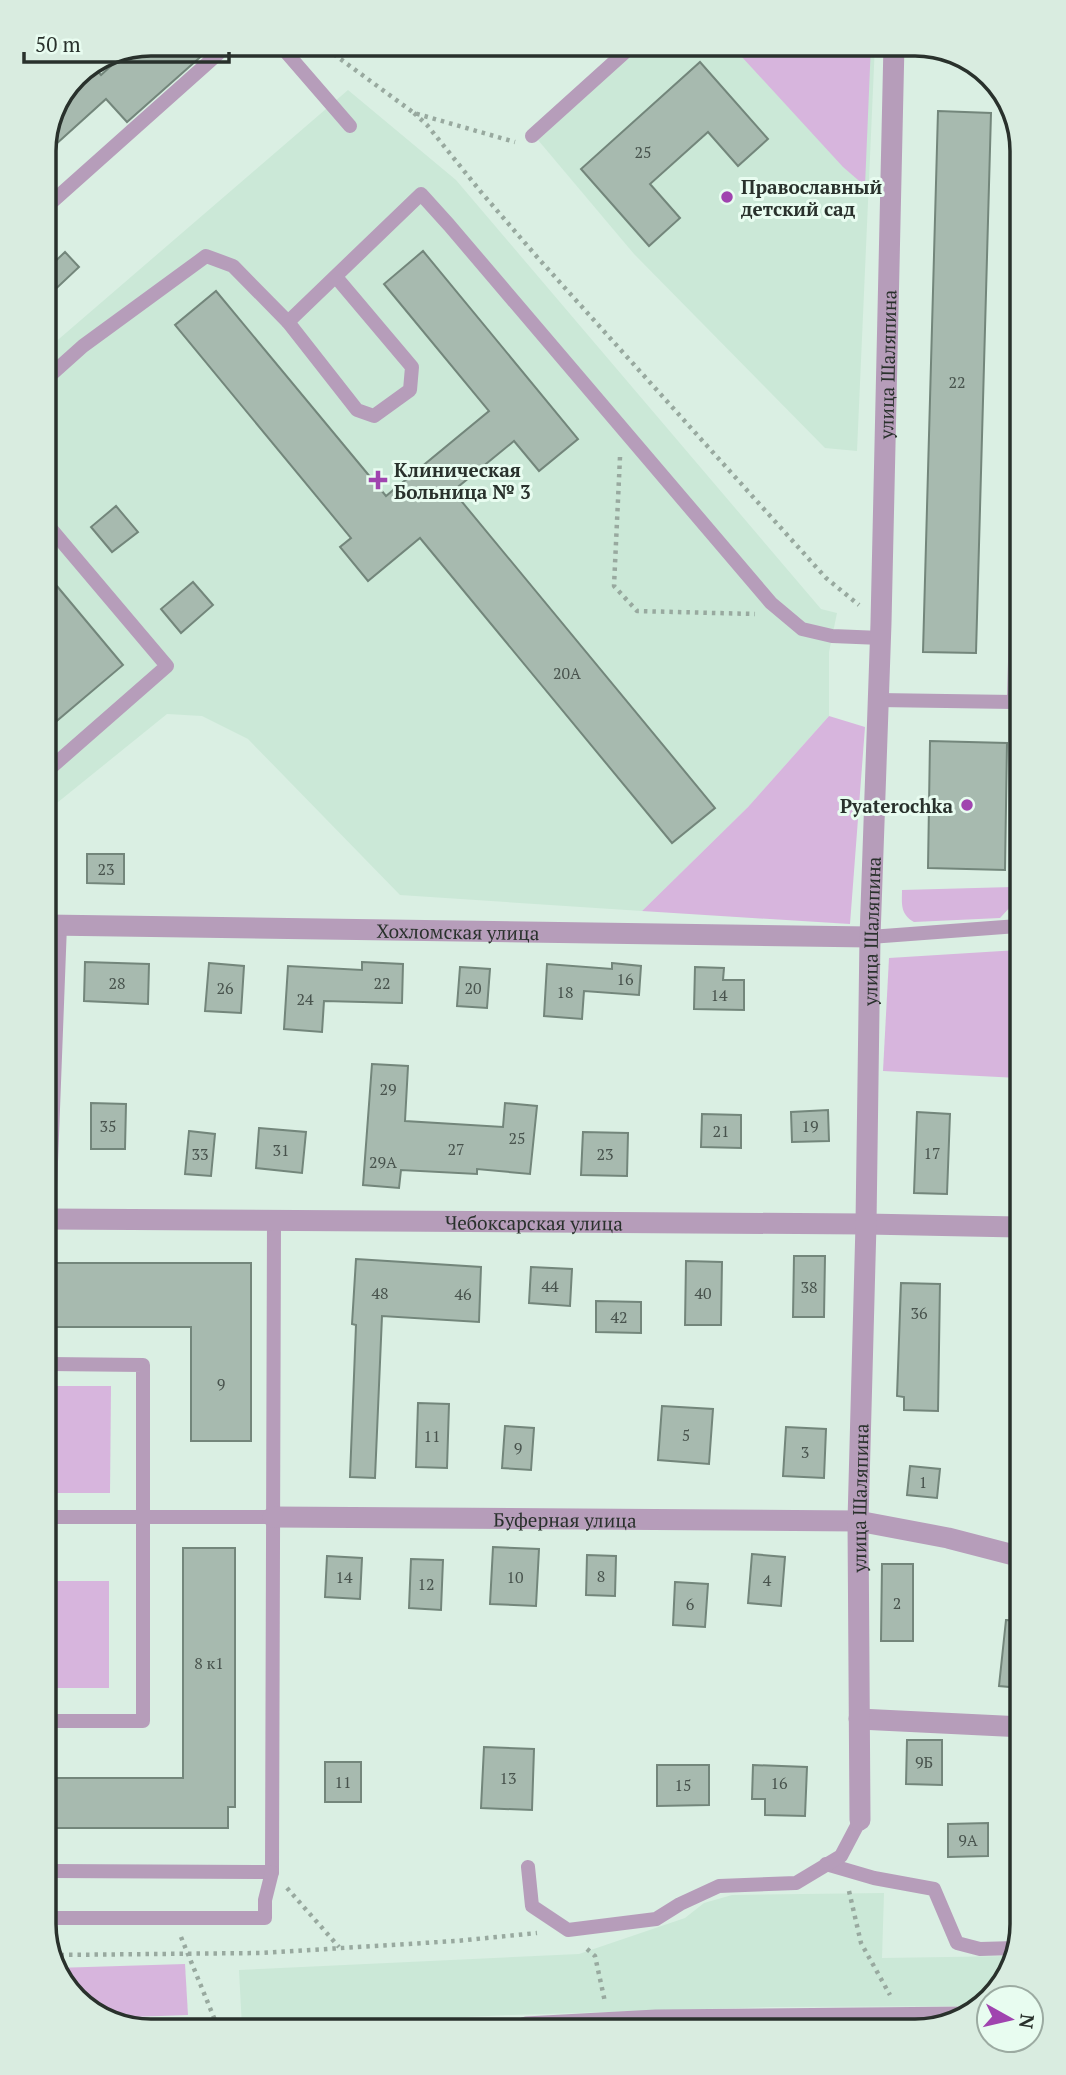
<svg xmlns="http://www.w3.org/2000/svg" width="1066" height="2075" font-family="'PT Serif',serif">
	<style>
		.built { fill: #cbe8d7 }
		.green { fill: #d7b5dd }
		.building { fill: #a7baaf; stroke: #73867b; stroke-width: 2 }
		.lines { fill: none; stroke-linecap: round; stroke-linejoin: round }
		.path { stroke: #98a99f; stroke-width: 4.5; stroke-dasharray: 3.5 5; stroke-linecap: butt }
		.lane { stroke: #b69dba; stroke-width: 14 }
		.street { stroke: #b69dba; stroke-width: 21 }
		.poi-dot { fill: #a044af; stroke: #e8fcf0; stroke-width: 2.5 }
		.labels { text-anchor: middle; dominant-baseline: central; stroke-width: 6; stroke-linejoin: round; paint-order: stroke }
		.number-label { font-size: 16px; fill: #48534d }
		.poi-label { font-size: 19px; font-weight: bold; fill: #29312c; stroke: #e8fcf0; text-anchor: start }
		.street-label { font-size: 19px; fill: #29312c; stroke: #e8fcf0 }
		.rim { fill: none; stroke: #29312c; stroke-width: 3.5 }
	</style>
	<rect width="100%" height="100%" fill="#daefe3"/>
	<g class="built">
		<polygon points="643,44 875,44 857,451 825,448 634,254 538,140"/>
		<polygon points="348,90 456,180 821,609 837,613 829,652 829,716 748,807 642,911 400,895 248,739 202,716 167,714 47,811 45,351"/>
		<polygon points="884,1893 882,1958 1012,1956 1004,1984 976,2006 770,2007 511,2015 242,2027 239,1970 579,1954 685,1918 704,1903 732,1895"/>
	</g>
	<g class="green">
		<polygon points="730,44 871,44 865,186 843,167"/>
		<polygon points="829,716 865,727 850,924 642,911 748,807"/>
		<path d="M 1012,887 L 1012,905 L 1000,918 L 914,922 C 900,914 902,904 902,890 Z"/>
		<polygon points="1018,950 1018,1078 883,1071 889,958"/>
		<polygon points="49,1386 111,1386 110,1493 50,1493"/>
		<polygon points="50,1581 109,1581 109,1688 51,1688"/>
		<polygon points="185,1964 188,2015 105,2018 91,2013 55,1968"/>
	</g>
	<g class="building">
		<polygon points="151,44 215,44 127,122 106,99 44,155 44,145 76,75 94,67 101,75 123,55"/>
		<polygon points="700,62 768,139 738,166 708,132 650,184 680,218 649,246 581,169"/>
		<polygon points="938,111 991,113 976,653 923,652"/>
		<polygon points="423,251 578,439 539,471 514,441 453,491 715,808 672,843 420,538 368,581 340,547 351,538 175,325 216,291 386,496 489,411 384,284"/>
		<polygon points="65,252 79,267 45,299 45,271"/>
		<polygon points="116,506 138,532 112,552 91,527"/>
		<polygon points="46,573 123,665 46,730"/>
		<polygon points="193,582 213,605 181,633 161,609"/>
		<polygon points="930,741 1007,743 1005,870 928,868"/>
		<polygon points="87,854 124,854 124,884 87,883"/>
		<polygon points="85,962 149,964 148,1004 84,1001"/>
		<polygon points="362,962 403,964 402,1003 324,1001 322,1032 284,1029 288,966 362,970"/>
		<polygon points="209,963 244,966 241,1013 205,1011"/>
		<polygon points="612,963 641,966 639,995 584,991 582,1019 544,1016 547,964 612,969"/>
		<polygon points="460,967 490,969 487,1008 457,1006"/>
		<polygon points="695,967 724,968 723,980 744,980 744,1010 694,1009"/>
		<polygon points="372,1064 408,1066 405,1121 503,1127 505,1103 537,1106 530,1174 477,1169 477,1174 401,1170 399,1188 363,1185"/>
		<polygon points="91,1103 126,1104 125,1149 91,1149"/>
		<polygon points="828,1110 829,1141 792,1142 791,1112"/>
		<polygon points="917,1112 950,1114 947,1194 914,1193"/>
		<polygon points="702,1114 741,1115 741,1148 701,1147"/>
		<polygon points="259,1128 306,1132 302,1173 256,1168"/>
		<polygon points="189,1131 215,1134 211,1176 185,1174"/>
		<polygon points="583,1132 628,1133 627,1176 581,1175"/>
		<polygon points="794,1256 825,1256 824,1317 793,1317"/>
		<polygon points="356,1259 481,1267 479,1322 382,1316 375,1478 350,1477 356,1325 352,1324"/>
		<polygon points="686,1261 722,1262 721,1325 685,1325"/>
		<polygon points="49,1263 251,1263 251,1441 191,1441 191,1327 49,1327"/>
		<polygon points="531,1267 572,1269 570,1306 529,1303"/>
		<polygon points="901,1283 940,1284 938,1411 904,1410 904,1397 897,1396"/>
		<polygon points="596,1301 641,1302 641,1333 596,1332"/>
		<polygon points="418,1403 449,1404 447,1468 416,1467"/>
		<polygon points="662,1406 713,1409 709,1464 658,1460"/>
		<polygon points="505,1426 534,1428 531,1470 502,1468"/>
		<polygon points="786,1427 826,1429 824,1478 783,1476"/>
		<polygon points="910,1466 940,1469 937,1498 907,1495"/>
		<polygon points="493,1547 539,1549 536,1606 490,1604"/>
		<polygon points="183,1548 235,1548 235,1807 228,1807 228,1828 51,1828 51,1778 183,1778"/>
		<polygon points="752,1554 785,1557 781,1606 748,1603"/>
		<polygon points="587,1555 616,1556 615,1596 586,1595"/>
		<polygon points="327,1556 362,1558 360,1599 325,1597"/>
		<polygon points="411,1559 443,1560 441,1610 409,1608"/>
		<polygon points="882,1564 913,1564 913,1641 881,1641"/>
		<polygon points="675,1582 708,1584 705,1627 673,1625"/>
		<polygon points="1006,1620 1021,1621 1021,1688 999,1686"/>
		<polygon points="907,1740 942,1740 942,1785 906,1784"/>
		<polygon points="484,1747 534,1749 532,1810 481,1808"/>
		<rect x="325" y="1762" width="36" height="40"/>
		<polygon points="657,1765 709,1765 709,1805 657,1806"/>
		<polygon points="753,1765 807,1767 805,1816 765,1815 765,1799 752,1799"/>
		<polygon points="988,1823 988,1856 948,1857 948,1824"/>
	</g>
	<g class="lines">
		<g class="path">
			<polyline points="320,44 414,113 515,142"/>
			<polyline points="414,113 427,125 481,192 538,258 826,578 859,605"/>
			<polyline points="620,457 614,586 637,611 755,614"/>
			<polyline points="287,1888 339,1947"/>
			<polyline points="849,1891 861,1943 890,1995"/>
			<polyline points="181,1937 219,2030"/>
			<polyline points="587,1949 595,1956 605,2002"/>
			<polyline points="52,1955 261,1953 456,1941 537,1933"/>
		</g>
		<g class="lane">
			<polyline points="279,44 350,126"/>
			<polyline points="532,136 634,44"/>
			<polyline points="44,209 229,44"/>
			<polyline points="288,322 357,410 374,416 410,390 412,367 336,277"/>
			<polyline points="45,380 83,346 206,256 233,266 288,322 421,194 449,225 771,603 802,629 832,636 881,638"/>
			<polyline points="46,523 167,666 47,771"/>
			<polyline points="878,700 1014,702 1016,622"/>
			<polyline points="870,937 1018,926"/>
			<polyline points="49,1214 60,925"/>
			<polyline points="49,1364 143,1365 143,1721 51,1721"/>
			<polyline points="50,1517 273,1517"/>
			<polyline points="826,1864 874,1878 934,1889 957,1943 980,1949 1015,1948"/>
			<polyline points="528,1867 532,1906 568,1930 656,1919 680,1904 719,1886 796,1883 841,1856 860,1820"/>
			<polyline points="51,1871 272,1872 274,1220"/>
			<polyline points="52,1918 265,1918 265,1900 272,1872"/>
		</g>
		<g class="street">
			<path id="s1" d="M 47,925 L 870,937"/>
			<path id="s2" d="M 49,1219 L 866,1224 L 1019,1227"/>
			<path id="s3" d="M 273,1517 L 858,1521 L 948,1538 L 1021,1557"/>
			<polyline points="859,1719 1021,1727"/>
			<path id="s4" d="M 860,1820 L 858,1521 L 866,1224 L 870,937 L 881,623 L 894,44"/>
			<polyline points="526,2027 656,2020 963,2017"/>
		</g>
	</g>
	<g class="poi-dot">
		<circle cx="727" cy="197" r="7"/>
		<path d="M374.5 469.5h7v7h7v7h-7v7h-7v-7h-7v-7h7z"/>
		<circle cx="967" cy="805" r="7"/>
	</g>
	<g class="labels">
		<g class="number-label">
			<text x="643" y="152">25</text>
			<text x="957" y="382">22</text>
			<text x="567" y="673">20А</text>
			<text x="106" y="869">23</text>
			<text x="625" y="979">16</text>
			<text x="117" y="983">28</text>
			<text x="382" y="983">22</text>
			<text x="225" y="988">26</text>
			<text x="473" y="988">20</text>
			<text x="565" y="992">18</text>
			<text x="719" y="995">14</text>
			<text x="305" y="999">24</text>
			<text x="388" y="1089">29</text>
			<text x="108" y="1126">35</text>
			<text x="810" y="1126">19</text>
			<text x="721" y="1131">21</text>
			<text x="517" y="1138">25</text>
			<text x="456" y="1149">27</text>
			<text x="281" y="1150">31</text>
			<text x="932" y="1153">17</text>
			<text x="200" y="1154">33</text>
			<text x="605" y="1154">23</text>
			<text x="383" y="1162">29А</text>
			<text x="550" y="1286">44</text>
			<text x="809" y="1287">38</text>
			<text x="380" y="1293">48</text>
			<text x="703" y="1293">40</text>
			<text x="463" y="1294">46</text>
			<text x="919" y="1313">36</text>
			<text x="619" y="1317">42</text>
			<text x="221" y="1384">9</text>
			<text x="686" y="1435">5</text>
			<text x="432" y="1436">11</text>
			<text x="518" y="1448">9</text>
			<text x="805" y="1452">3</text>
			<text x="923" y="1482">1</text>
			<text x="601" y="1576">8</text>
			<text x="344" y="1577">14</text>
			<text x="515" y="1577">10</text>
			<text x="767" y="1580">4</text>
			<text x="426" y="1584">12</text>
			<text x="897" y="1603">2</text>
			<text x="690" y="1604">6</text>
			<text x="209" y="1663">8 к1</text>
			<text x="924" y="1762">9Б</text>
			<text x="508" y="1778">13</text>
			<text x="343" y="1782">11</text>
			<text x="779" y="1783">16</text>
			<text x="683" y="1785">15</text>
			<text x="968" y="1840">9А</text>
		</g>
		<g class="poi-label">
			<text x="741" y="186">Православный<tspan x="741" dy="22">детский сад</tspan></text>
			<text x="394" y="469">Клиническая<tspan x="394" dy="22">Больница № 3</tspan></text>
			<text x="953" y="805" text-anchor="end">Pyaterochka</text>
		</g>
		<g class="street-label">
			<text stroke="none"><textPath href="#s4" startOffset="1456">улица Шаляпина</textPath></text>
			<text stroke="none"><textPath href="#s1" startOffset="411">Хохломская улица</textPath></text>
			<text stroke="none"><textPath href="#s4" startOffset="889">улица Шаляпина</textPath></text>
			<text stroke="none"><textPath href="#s2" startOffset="485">Чебоксарская улица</textPath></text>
			<text stroke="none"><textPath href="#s4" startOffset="322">улица Шаляпина</textPath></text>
			<text stroke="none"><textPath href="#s3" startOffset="292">Буферная улица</textPath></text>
		</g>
	</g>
	<path d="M0 0H1066V2075H0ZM151 56H915A95 95 0 0 1 1010 151V1924A95 95 0 0 1 915 2019H151A95 95 0 0 1 56 1924V151A95 95 0 0 1 151 56Z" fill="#d9ece0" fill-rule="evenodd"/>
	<path class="rim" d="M151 56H915A95 95 0 0 1 1010 151V1924A95 95 0 0 1 915 2019H151A95 95 0 0 1 56 1924V151A95 95 0 0 1 151 56Z"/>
	<g transform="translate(1010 2019) rotate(98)"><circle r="33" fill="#e8fcf0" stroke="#9caba2" stroke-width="2"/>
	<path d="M0-5L12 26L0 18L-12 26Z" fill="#a044af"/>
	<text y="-10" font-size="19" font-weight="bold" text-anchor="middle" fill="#29312c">N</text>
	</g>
	<path d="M24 52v10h205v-10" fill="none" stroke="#29312c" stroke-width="3.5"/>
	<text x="35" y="52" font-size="21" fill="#29312c" stroke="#e8fcf0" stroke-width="5" paint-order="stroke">50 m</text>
</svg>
